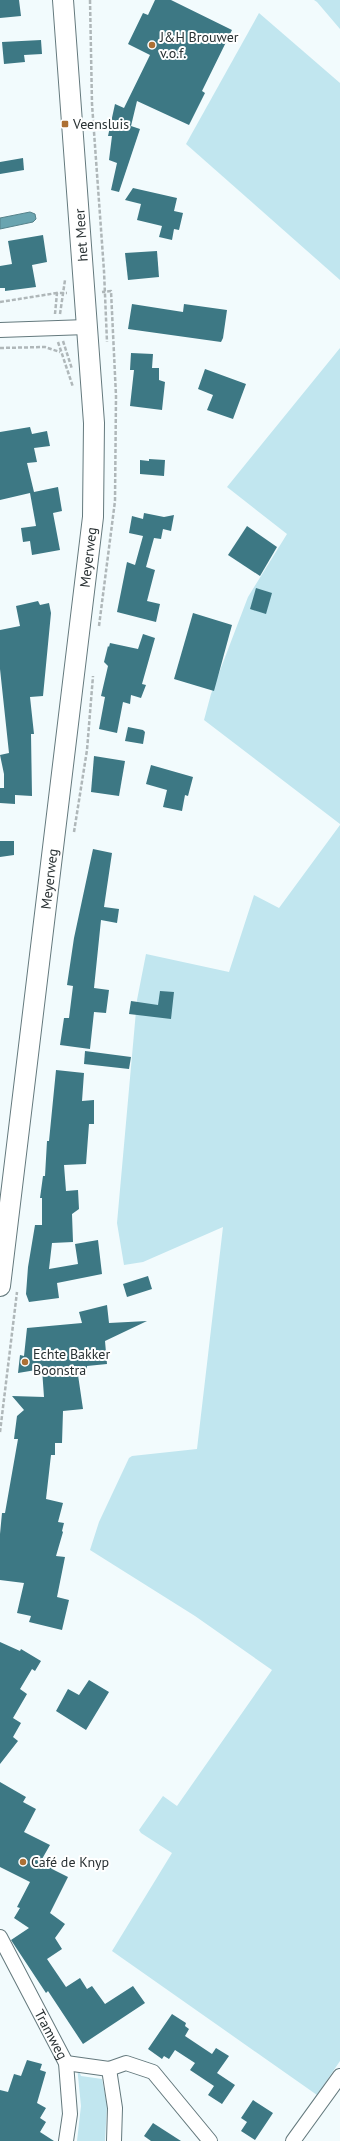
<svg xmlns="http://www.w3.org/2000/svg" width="340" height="2141" font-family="'PT Sans',sans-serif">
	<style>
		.green { fill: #c1e6ef }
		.water { fill: #69a4b0; stroke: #56828b }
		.building { fill: #3d7884 }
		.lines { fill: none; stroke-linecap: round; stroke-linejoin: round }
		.street-casing { stroke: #64797d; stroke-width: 16 }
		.secondary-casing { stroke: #64797d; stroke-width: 22 }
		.path { stroke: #afb7b9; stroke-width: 2.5; stroke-dasharray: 4 2; stroke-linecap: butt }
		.street { stroke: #fff; stroke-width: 14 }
		.secondary { stroke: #fff; stroke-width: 20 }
		.poi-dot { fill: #ad7034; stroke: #fff; stroke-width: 1.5 }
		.labels { text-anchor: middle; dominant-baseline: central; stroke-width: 4; stroke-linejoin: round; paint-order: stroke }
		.poi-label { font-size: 14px; fill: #2a3234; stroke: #fff; text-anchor: start }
		.street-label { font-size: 14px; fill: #2a3234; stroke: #fff }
	</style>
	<rect width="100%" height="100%" fill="#f2fbfd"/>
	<g class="green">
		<polygon points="314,0 340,0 340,29 317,2"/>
		<polygon points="259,13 340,83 340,280 186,144"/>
		<polygon points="340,348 340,824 204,720 211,694 248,597 287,534 227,487"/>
		<polygon points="340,825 340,2061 317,2095 112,1951 172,1853 141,1833 139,1830 163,1796 177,1806 272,1670 195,1616 90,1550 99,1522 129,1458 132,1456 197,1449 223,1227 143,1262 124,1265 117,1223 137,1000 146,954 229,972 254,895 279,908"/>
		<polygon points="77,2066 81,2076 102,2079 107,2105 105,2141 77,2141 81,2106"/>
	</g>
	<polygon class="water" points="30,212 35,214 36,219 33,222 0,229 0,218"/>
	<g class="building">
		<polygon points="0,0 19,0 21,16 0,18"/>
		<polygon points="155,0 171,0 232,30 202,91 205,93 189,125 137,101 131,126 140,129 119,192 111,190 117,163 109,160 112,136 108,136 115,104 124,108 150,55 128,44 143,13 148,15"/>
		<polygon points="41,40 42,54 24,55 25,62 4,64 2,42"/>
		<polygon points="23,158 24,170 0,174 0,162"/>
		<polygon points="133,188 177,198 174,211 183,213 179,230 174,229 172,240 159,237 162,226 137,220 141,204 125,200"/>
		<polygon points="43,235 47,262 32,265 36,287 5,291 5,288 0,288 0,266 12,264 8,241"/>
		<polygon points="157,251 159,277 128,280 125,253"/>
		<polygon points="132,304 183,312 184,304 227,310 223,338 221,342 128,329"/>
		<polygon points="131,353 153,354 152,368 159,368 159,380 165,382 162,410 130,406 134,370 130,370"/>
		<polygon points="205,369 246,384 233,419 207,410 213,395 198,389"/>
		<polygon points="30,427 32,434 47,431 50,446 34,448 37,462 27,463 34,492 58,487 62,511 53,513 60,550 32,555 30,541 23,542 21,528 36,526 30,493 0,500 0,432"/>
		<polygon points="149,459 165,460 164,476 140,474 140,460 149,461"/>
		<polygon points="144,513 164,517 174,515 171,531 163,529 161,539 154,538 146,567 155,570 147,601 160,604 156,622 117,612 127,562 135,565 143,536 129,533 132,516 143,519"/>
		<polygon points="247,526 277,547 260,576 228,555"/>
		<polygon points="256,588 272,593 266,614 250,609"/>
		<polygon points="38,601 40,605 49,603 51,613 43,696 30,697 34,734 31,734 32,796 15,795 15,804 0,803 0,788 4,788 4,774 0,755 9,753 0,669 0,630 20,626 16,606"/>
		<polygon points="193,613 232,625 214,691 174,679"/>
		<polygon points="143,634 155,638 142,684 146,685 141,698 131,695 130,704 123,702 117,733 99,729 105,697 101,696 108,666 104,662 108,646 109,647 110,643 138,649"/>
		<polygon points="128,727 143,730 145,732 143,744 125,741"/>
		<polygon points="94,756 125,761 119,796 91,792"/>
		<polygon points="151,765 193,777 188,796 185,795 182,811 163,807 167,790 146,784"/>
		<polygon points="0,841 14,841 14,855 0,857"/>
		<polygon points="93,849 112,853 104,907 119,909 117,923 101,920 94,988 109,990 106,1013 94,1012 90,1049 60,1045 64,1018 69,1018 73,986 67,985 74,938"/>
		<polygon points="160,991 174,992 171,1019 129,1014 131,1001 158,1005"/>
		<polygon points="85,1051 131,1057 129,1069 84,1064"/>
		<polygon points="56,1070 84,1073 82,1101 94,1100 94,1124 89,1124 86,1164 64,1165 66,1191 78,1190 79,1209 72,1214 73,1242 52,1243 49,1269 78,1264 75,1244 98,1240 102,1274 57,1283 59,1298 29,1302 26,1294 28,1267 35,1225 42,1225 42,1198 40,1198 43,1176 45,1176 47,1141 49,1141"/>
		<polygon points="148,1276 152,1289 127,1297 123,1284"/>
		<polygon points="107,1305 109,1323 147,1321 105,1341 107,1364 87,1366 87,1374 78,1375 83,1409 63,1411 62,1443 55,1443 55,1455 51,1455 46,1499 63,1503 58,1522 64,1523 62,1531 63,1532 56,1556 65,1557 57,1597 69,1600 62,1630 29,1622 31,1616 17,1613 24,1583 0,1580 0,1534 2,1513 5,1513 18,1439 14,1439 17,1416 24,1410 12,1396 44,1397 42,1369 18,1373 20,1355 24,1356 27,1328 82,1323 79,1312"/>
		<polygon points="0,1642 20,1651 21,1649 41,1661 35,1671 32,1669 20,1689 27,1694 13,1718 21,1723 13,1737 18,1741 0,1764"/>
		<polygon points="89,1680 109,1692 86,1730 56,1711 68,1689 79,1695"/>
		<polygon points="0,1782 26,1797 23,1802 36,1809 24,1832 50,1845 42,1859 54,1866 52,1869 68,1877 50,1913 65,1924 55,1938 62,1949 47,1959 66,1987 80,1978 87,1989 92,1986 105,2004 133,1986 145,2003 83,2044 48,1991 46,1993 11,1940 29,1928 14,1918 20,1908 17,1907 30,1882 0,1867"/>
		<polygon points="172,2014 186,2023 185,2026 189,2029 185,2036 212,2054 216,2048 229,2056 217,2073 235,2085 222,2104 208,2095 214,2086 190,2070 195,2063 175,2050 169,2059 164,2056 162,2059 148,2049"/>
		<polygon points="27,2060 42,2064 40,2070 46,2072 37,2103 46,2108 40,2118 46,2122 40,2132 54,2141 0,2141 0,2090 8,2092 14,2074 21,2076"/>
		<polygon points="253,2100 273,2113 255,2140 241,2131 247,2122 241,2118"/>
		<polygon points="153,2123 181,2141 151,2141 144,2136"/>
	</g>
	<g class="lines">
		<defs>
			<g id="street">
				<polyline points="0,330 87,327"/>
				<path id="s1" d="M 0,1937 L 66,2063 L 70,2114 L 66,2141"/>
				<polyline points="66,2063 109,2069 126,2063 153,2072 210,2141"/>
				<polyline points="109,2069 115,2108 114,2141"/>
				<polyline points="293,2141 340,2076"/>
			</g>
			<g id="secondary">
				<path id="s2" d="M 0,1286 L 93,517 L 94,423 L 63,0"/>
			</g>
		</defs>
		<use href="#street" class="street-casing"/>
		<use href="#secondary" class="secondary-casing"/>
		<g class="path">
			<polyline points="90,0 92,104 104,271 107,342"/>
			<polyline points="0,302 57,293"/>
			<polyline points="55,314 57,293 67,293"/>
			<polyline points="60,314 65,280"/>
			<polyline points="63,341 72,369"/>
			<polyline points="58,342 73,387"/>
			<polyline points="0,348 45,347 60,352"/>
			<polyline points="99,626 115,501 116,396 111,291 102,292"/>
			<polyline points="74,832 87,750 93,676"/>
			<polyline points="0,1432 17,1292"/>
		</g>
		<use href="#street" class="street"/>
		<use href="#secondary" class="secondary"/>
	</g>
	<g class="poi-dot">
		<circle cx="152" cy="45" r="4"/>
		<rect x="61" y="120" width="8" height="8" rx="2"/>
		<circle cx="25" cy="1362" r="4"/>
		<circle cx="23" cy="1862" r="4"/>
	</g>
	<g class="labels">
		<g class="poi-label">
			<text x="160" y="37">J&amp;H Brouwer<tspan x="160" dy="16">v.o.f.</tspan></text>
			<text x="73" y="124">Veensluis</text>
			<text x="33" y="1354">Echte Bakker<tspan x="33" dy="16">Boonstra</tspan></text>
			<text x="31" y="1862">Café de Knyp</text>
		</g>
		<g class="street-label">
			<text transform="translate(81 235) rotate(-94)">het Meer</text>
			<text stroke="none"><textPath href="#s2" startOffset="734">Meyerweg</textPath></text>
			<text stroke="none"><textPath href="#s2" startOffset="410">Meyerweg</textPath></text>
			<text stroke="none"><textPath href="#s1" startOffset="110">Tramweg</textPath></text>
		</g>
	</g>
</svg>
